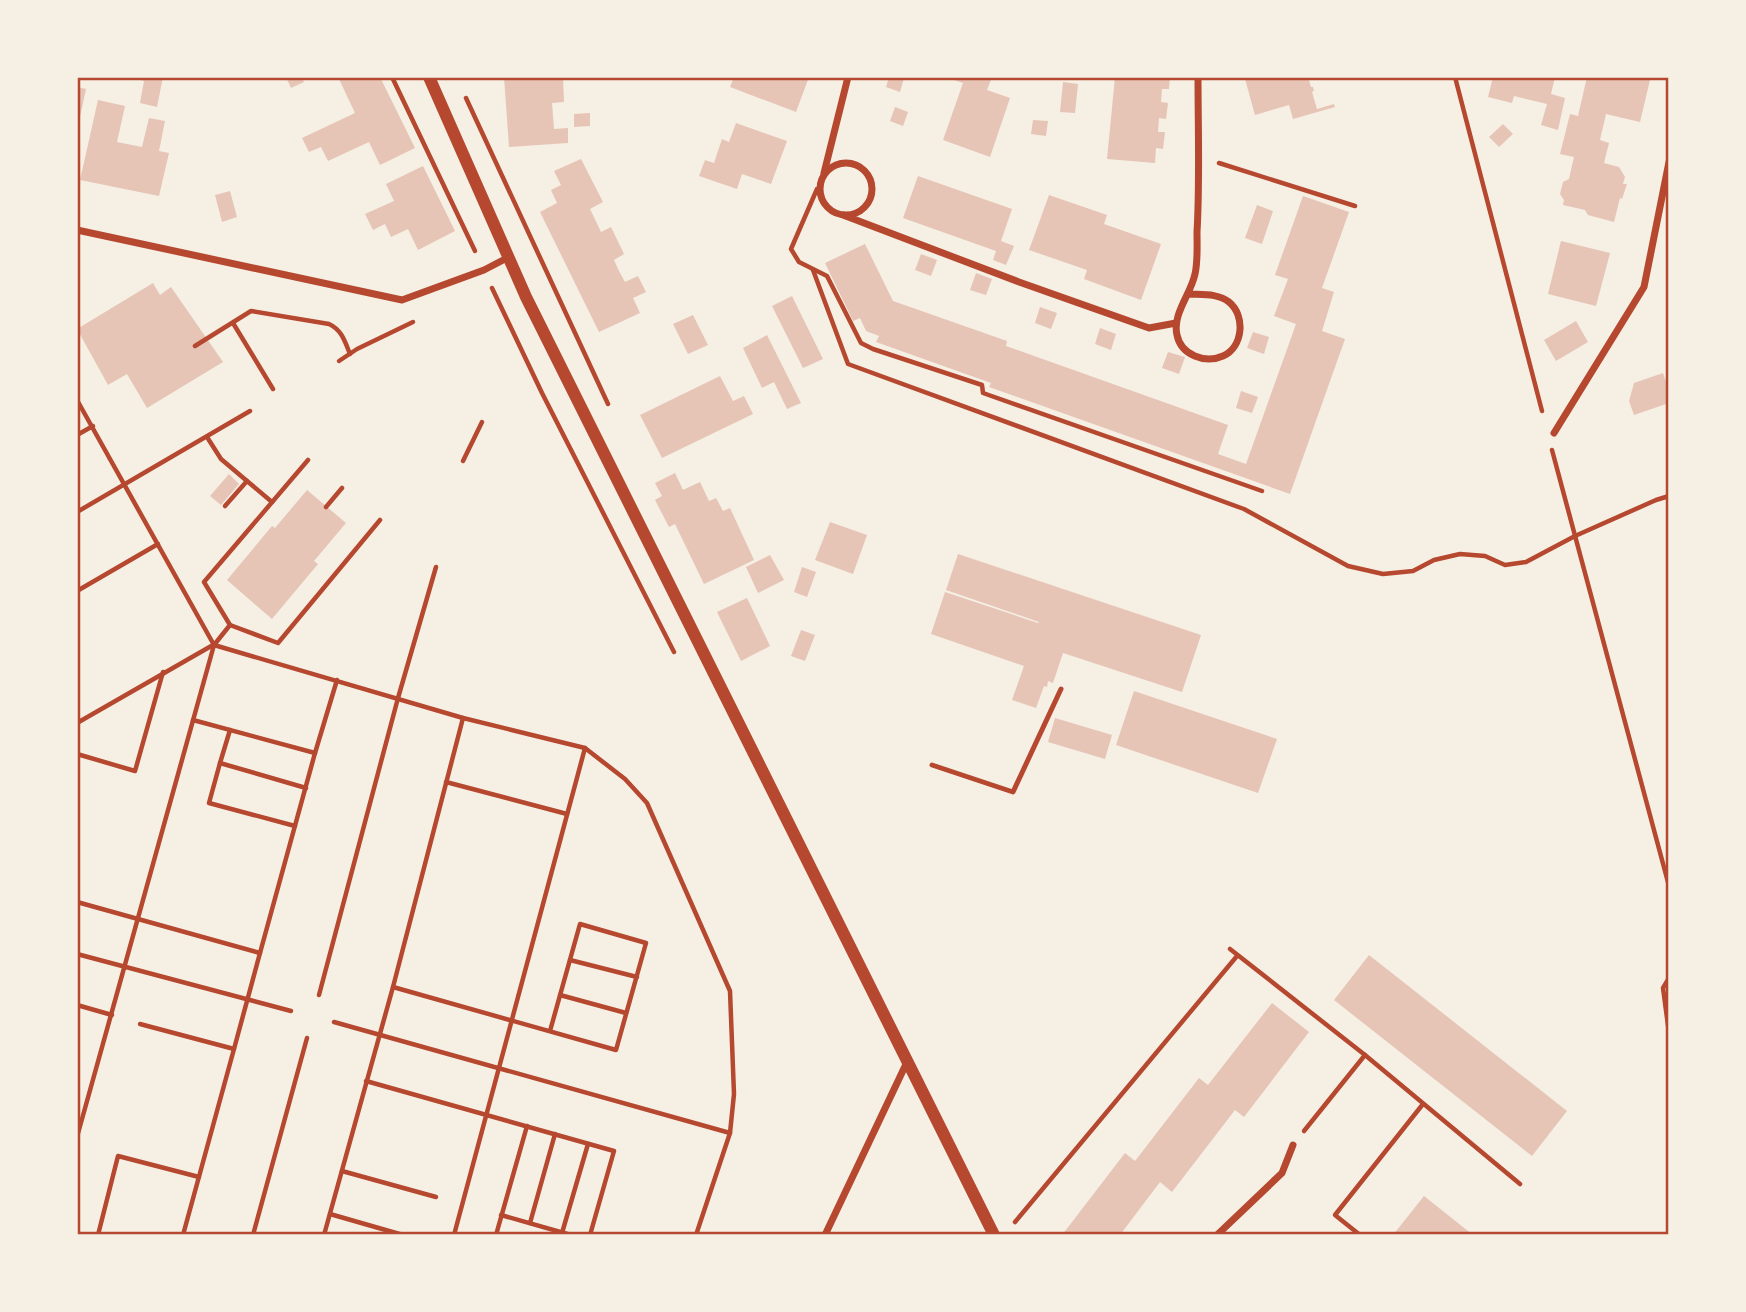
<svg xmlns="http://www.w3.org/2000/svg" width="1746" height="1312" font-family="Figtree,sans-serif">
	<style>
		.building { fill: #e6c5b7 }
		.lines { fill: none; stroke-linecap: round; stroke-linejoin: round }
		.path { stroke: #b5482f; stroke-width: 4.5 }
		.service { stroke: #b5482f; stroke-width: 5 }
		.minor { stroke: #b5482f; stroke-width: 7 }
		.tertiary { stroke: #b5482f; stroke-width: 12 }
		.neatline { fill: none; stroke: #b5482f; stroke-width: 2.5 }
	</style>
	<rect width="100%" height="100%" fill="#f6efe4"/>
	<g class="building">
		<polygon points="131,77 163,77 157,107 140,103 144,81"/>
		<polygon points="286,77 302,77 304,82 291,88"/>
		<polygon points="338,77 380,77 415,148 380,165 369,142 328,161 321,147 309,152 302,138 355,113"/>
		<polygon points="504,77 563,77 564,102 552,103 554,129 568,128 568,143 509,147"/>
		<polygon points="734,77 809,77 796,112 730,87"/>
		<polygon points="889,77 904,78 900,92 886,87"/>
		<polygon points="945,77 992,77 987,90 1010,98 990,157 943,140 963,83"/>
		<polygon points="1115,77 1170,77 1169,89 1162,89 1161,102 1168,103 1166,119 1159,118 1158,132 1165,132 1163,149 1156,148 1155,163 1107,159"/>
		<polygon points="1251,77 1308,77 1311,87 1313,87 1314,91 1312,92 1317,109 1334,104 1335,107 1293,119 1289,105 1255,115 1245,79"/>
		<polygon points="1493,77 1555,77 1551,94 1565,98 1558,130 1541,125 1547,104 1514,96 1512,103 1488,97"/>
		<polygon points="1587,77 1636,77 1650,80 1640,122 1606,114 1600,140 1609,143 1604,163 1619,167 1625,177 1623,184 1627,184 1622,199 1620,198 1614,222 1588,215 1585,210 1563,205 1564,200 1560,194 1563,182 1569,179 1574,157 1560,154 1570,114 1578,116"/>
		<polygon points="1063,82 1078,84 1075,113 1060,112"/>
		<polygon points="77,87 86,89 78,126 77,126"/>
		<polygon points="98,100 125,106 117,142 142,147 149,118 165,121 159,151 169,153 159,196 80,180"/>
		<polygon points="895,107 908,112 903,126 890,121"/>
		<polygon points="590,113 590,126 574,127 574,114"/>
		<polygon points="1033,120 1048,121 1046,136 1031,134"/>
		<polygon points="736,123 787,141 771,184 742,174 737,189 699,176 705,160 714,163 722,139 729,142"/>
		<polygon points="1503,124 1513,134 1499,147 1489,137"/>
		<polygon points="581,159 603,202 590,209 601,232 611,227 624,254 614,260 619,271 625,282 638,276 646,292 633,298 640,313 599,332 540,212 557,203 551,190 561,185 554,171"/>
		<polygon points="423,166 455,231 418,250 408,229 391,237 385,224 373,230 365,214 394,201 386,184"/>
		<polygon points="918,176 1012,209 1001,241 1014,246 1006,265 993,260 996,251 903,218"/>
		<polygon points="230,191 237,217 222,222 215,195"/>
		<polygon points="1049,195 1107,215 1104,224 1161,244 1141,300 1084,279 1087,270 1029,250"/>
		<polygon points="1303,196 1349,212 1322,288 1334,292 1322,331 1345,339 1290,494 989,387 991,383 876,342 879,336 866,331 860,318 853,321 825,263 865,244 893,301 1007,341 1006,346 1228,425 1218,454 1246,464 1296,324 1274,316 1288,279 1275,275"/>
		<polygon points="1257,205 1273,211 1262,244 1245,238"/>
		<polygon points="1561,241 1610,253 1596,306 1548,294"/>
		<polygon points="921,254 937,260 931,276 915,270"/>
		<polygon points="976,273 992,279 986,295 970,290"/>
		<polygon points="153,283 160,295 171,287 223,362 147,408 127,374 108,385 77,329"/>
		<polygon points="792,296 823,359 803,368 772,306"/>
		<polygon points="1040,307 1057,313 1051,329 1035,323"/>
		<polygon points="693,315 708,345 688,354 673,324"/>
		<polygon points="1576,321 1588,342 1556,361 1544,340"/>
		<polygon points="1100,328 1116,334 1111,350 1095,344"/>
		<polygon points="1253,332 1269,337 1264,354 1247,348"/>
		<polygon points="767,335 801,403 787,409 774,382 762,388 743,348"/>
		<polygon points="1168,352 1185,357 1179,374 1162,368"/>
		<polygon points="1663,373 1669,391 1669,403 1634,415 1629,401 1634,383"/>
		<polygon points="720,376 733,401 744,396 753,414 662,458 640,415"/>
		<polygon points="1241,391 1258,397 1252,413 1236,408"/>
		<polygon points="675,473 683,490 700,482 709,501 716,498 723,511 730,508 754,560 704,584 675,524 669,527 655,500 662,496 655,483"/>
		<polygon points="229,474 239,484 221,505 210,496"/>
		<polygon points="307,490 346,523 314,561 318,564 272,619 227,580 272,526 275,528"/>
		<polygon points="830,522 867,535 853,574 815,560"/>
		<polygon points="958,554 1201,635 1182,692 1063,653 1053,683 1048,681 1047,687 1044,686 1036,708 1012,700 1024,666 931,634 945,592 1038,623 1039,622 946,590"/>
		<polygon points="770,555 784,580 758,593 746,567"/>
		<polygon points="802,567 816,572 807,597 794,592"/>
		<polygon points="747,598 770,646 741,661 717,612"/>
		<polygon points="801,630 815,635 805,661 791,656"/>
		<polygon points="1134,691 1277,739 1258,793 1116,745"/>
		<polygon points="1055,718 1112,735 1105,759 1048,742"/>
		<polygon points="1369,955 1567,1111 1532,1156 1334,1000"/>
		<polygon points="1272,1003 1309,1032 1244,1117 1235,1110 1172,1192 1160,1182 1120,1235 1062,1235 1125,1153 1135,1161 1199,1078 1208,1085"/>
		<polygon points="1424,1196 1473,1235 1393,1235"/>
	</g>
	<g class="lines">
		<g class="path">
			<polyline points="392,77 475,251"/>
			<polyline points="1455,77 1542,411"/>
			<polyline points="466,98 608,404"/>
			<polyline points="1219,163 1355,206"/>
			<polyline points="817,189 791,249 799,262 827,276 861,343 873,349 982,385 983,393 1262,491"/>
			<polyline points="813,270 848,364 1244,509 1348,566 1383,574 1413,571 1434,560 1460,554 1485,556 1505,565 1526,562 1575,536 1656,500 1669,496"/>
			<polyline points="492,288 542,393 674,652"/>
			<polyline points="233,323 273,389"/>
			<path d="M 195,346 L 251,311 L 329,324 C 342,330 345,342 350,354"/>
			<polyline points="339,361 357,349 413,322"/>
			<polyline points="77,400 214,645 463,718 585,748 625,779 647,803 730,991 734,1094 730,1133 696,1235"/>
			<polyline points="77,435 93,426"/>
			<polyline points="207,437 221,459 247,481 225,506"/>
			<polyline points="1552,450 1669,886"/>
			<polyline points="463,461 482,422"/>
			<polyline points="247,481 272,502"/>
			<polyline points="326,507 342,488"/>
			<polyline points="77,512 250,411"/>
			<polyline points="77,591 158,544"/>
			<polyline points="230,625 278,643 380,520"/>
			<polyline points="77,723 213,645"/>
			<polyline points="230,730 220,763 306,788"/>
			<polyline points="315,753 337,680"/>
			<polyline points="77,754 135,771 163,672"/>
			<polyline points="220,763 209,803 295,826"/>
			<polyline points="446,782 567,814"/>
			<polyline points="77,902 260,953 315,753 193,720"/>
			<polyline points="1230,949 1365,1055 1520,1184"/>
			<polyline points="77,954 291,1011"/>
			<polyline points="570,960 637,977"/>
			<polyline points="1669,978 1663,988 1669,1033"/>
			<polyline points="393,987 616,1050 646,943 580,924 550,1031"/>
			<polyline points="319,995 398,698 436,567"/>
			<polyline points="560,995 626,1013"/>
			<polyline points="77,1005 112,1015"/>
			<polyline points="334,1022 730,1133"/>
			<polyline points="140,1024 234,1049 183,1235"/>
			<polyline points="234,1049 260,953"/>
			<polyline points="366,1081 614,1151 590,1235"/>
			<polyline points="1304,1131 1365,1055"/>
			<polyline points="77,1137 214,645 230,625 204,582 308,460"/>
			<polyline points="342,1171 436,1197"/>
			<polyline points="330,1214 403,1235"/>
			<polyline points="501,1215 571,1235"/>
			<polyline points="1015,1222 1237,956"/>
			<polyline points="530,1223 555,1134"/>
			<polyline points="562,1233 588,1144"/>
			<polyline points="98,1235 118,1156 199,1177"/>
			<polyline points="253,1235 307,1038"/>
			<polyline points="324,1235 393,987 463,718"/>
			<polyline points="454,1235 585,748"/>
			<polyline points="496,1235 527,1126"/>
			<polyline points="1360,1235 1335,1215 1423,1104"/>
		</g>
		<polyline class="service" points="932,765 1013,792 1061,689"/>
		<g class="minor">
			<circle cx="846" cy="189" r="26"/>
			<polyline points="824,173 848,77"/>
			<polyline points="843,215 1019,282 1149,328 1176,323"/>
			<polyline points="77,230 402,300 484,270 507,258"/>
			<path d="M 1188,294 C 1201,295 1218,293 1229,302 C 1246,316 1243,347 1223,356 C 1205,364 1181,355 1177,335 C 1172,314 1191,294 1195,274 C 1198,261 1197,245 1197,232 C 1200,180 1198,128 1198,77"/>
			<polyline points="1554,433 1644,287 1669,162"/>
			<polyline points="825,1235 907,1062"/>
			<polyline points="1217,1235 1282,1173 1293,1145"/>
		</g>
		<polyline class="tertiary" points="429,77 526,297 994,1235"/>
	</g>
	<rect width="1746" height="1312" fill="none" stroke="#f6efe4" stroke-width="158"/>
	<rect x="79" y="79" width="1588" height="1154" class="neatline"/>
</svg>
